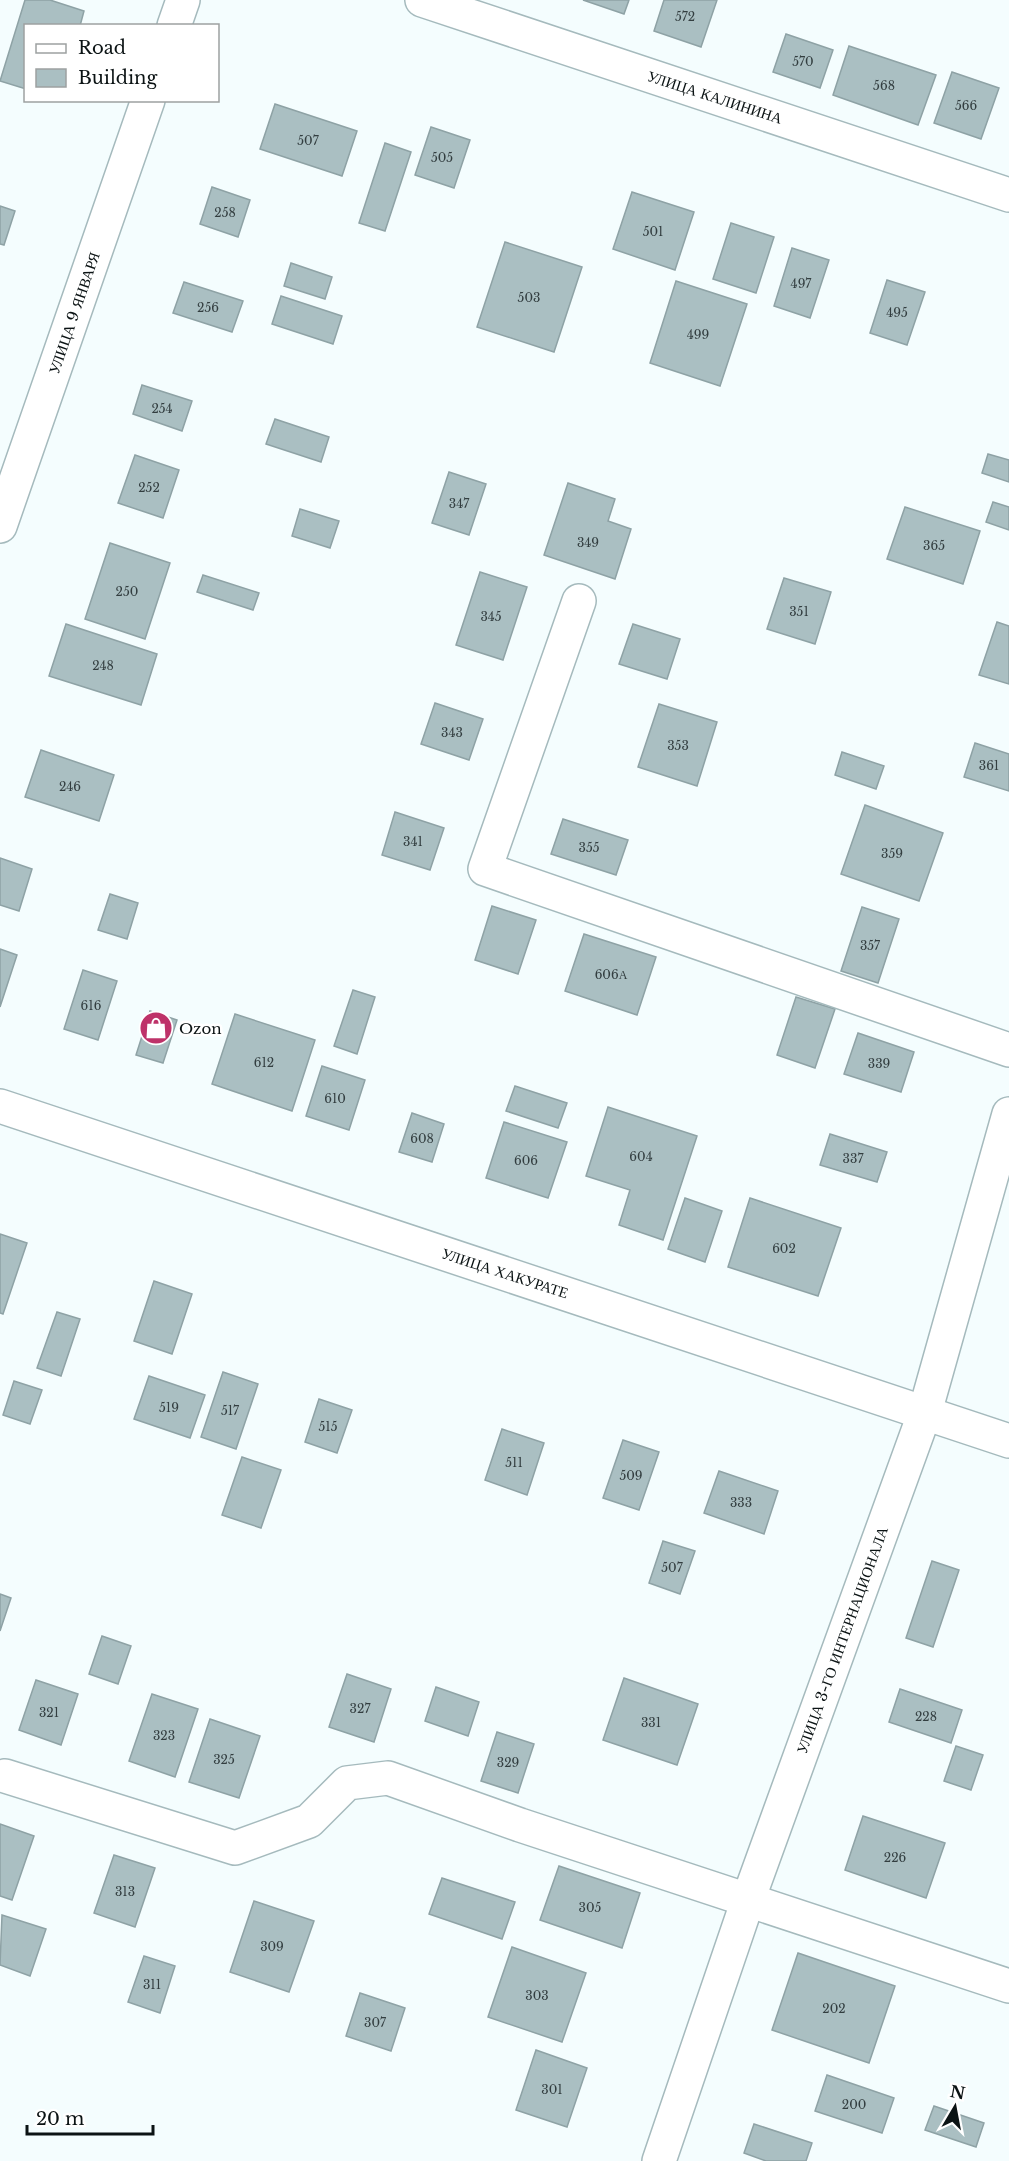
<svg xmlns="http://www.w3.org/2000/svg" width="1009" height="2161" font-family="'Libre Baskerville',serif">
	<style>
		.building { fill: #aabfc2; stroke: #8ea2a5; stroke-width: 1.5 }
		.lines { fill: none; stroke-linecap: round; stroke-linejoin: round }
		.minor-casing { stroke: #a5babd; stroke-width: 36 }
		.major-casing { stroke: #a5babd; stroke-width: 36 }
		.minor { stroke: #fff; stroke-width: 33 }
		.major { stroke: #fff; stroke-width: 33 }
		.labels { text-anchor: middle; dominant-baseline: central; stroke-width: 5; stroke-linejoin: round; paint-order: stroke }
		.number-label { font-size: 12px; fill: #333e40 }
		.street-label { font-size: 15px; fill: #0b1314; stroke: #fff }
		.poi-label { font-size: 15px; fill: #0b1314; stroke: #fff; text-anchor: start }
	</style>
	<rect width="100%" height="100%" fill="#f4fdfe"/>
	<g class="building">
		<polygon points="25,0 50,0 84,11 80,26 26,26 26,89 0,81"/>
		<polygon points="583,0 629,0 624,14"/>
		<polygon points="664,0 717,0 701,47 654,31"/>
		<polygon points="786,34 833,50 820,88 773,72"/>
		<polygon points="849,46 936,75 918,125 833,95"/>
		<polygon points="952,72 999,88 981,139 934,123"/>
		<polygon points="275,104 357,131 342,176 260,149"/>
		<polygon points="431,127 470,140 454,188 415,175"/>
		<polygon points="385,143 411,152 385,231 359,223"/>
		<polygon points="212,187 250,200 238,237 200,224"/>
		<polygon points="632,192 694,212 675,270 613,249"/>
		<polygon points="0,206 15,211 4,245 0,244"/>
		<polygon points="731,223 774,237 756,293 713,279"/>
		<polygon points="505,242 582,267 554,352 477,327"/>
		<polygon points="792,248 829,260 810,318 774,306"/>
		<polygon points="291,263 332,277 325,299 284,286"/>
		<polygon points="887,280 925,292 907,345 870,333"/>
		<polygon points="676,281 747,304 720,386 650,363"/>
		<polygon points="184,282 243,301 232,332 173,313"/>
		<polygon points="281,296 342,316 333,344 272,324"/>
		<polygon points="142,385 192,401 182,431 133,414"/>
		<polygon points="275,419 329,437 321,462 266,444"/>
		<polygon points="988,454 1009,460 1009,482 982,473"/>
		<polygon points="135,455 179,470 163,518 118,503"/>
		<polygon points="449,472 486,484 469,535 432,523"/>
		<polygon points="568,483 615,499 608,521 631,529 615,579 544,555"/>
		<polygon points="993,502 1009,507 1009,530 986,522"/>
		<polygon points="905,507 980,531 963,584 887,559"/>
		<polygon points="300,509 339,521 330,548 292,536"/>
		<polygon points="110,543 170,563 145,639 85,619"/>
		<polygon points="480,572 527,587 503,660 456,645"/>
		<polygon points="203,575 259,593 253,610 197,592"/>
		<polygon points="784,578 831,592 815,644 767,629"/>
		<polygon points="997,622 1009,626 1009,684 979,675"/>
		<polygon points="66,624 157,654 141,705 49,676"/>
		<polygon points="633,624 680,639 667,679 619,664"/>
		<polygon points="435,703 483,719 469,760 421,744"/>
		<polygon points="659,704 717,722 697,786 638,767"/>
		<polygon points="975,743 1009,754 1009,791 964,777"/>
		<polygon points="41,750 114,775 99,821 25,797"/>
		<polygon points="842,752 884,766 876,789 835,775"/>
		<polygon points="865,805 943,833 919,901 841,874"/>
		<polygon points="395,812 444,828 430,870 382,855"/>
		<polygon points="563,819 628,840 616,875 551,854"/>
		<polygon points="0,858 32,869 19,911 0,905"/>
		<polygon points="110,894 138,903 127,939 98,930"/>
		<polygon points="492,906 536,920 518,974 475,960"/>
		<polygon points="862,907 899,919 878,983 841,971"/>
		<polygon points="584,934 656,957 637,1015 565,991"/>
		<polygon points="0,949 17,955 0,1007"/>
		<polygon points="83,970 117,981 98,1040 64,1029"/>
		<polygon points="353,990 375,997 357,1054 334,1046"/>
		<polygon points="796,997 835,1009 815,1068 777,1055"/>
		<polygon points="150,1011 177,1020 163,1063 136,1055"/>
		<polygon points="235,1014 315,1040 292,1111 212,1084"/>
		<polygon points="858,1033 914,1052 901,1092 844,1074"/>
		<polygon points="322,1066 365,1080 349,1130 306,1116"/>
		<polygon points="515,1086 567,1103 558,1128 506,1111"/>
		<polygon points="608,1107 697,1136 663,1240 619,1225 630,1190 586,1176"/>
		<polygon points="412,1113 444,1124 432,1162 399,1152"/>
		<polygon points="504,1122 567,1142 548,1198 486,1178"/>
		<polygon points="830,1134 887,1152 877,1182 820,1165"/>
		<polygon points="685,1198 722,1211 705,1262 668,1249"/>
		<polygon points="750,1198 841,1228 818,1296 728,1267"/>
		<polygon points="0,1234 27,1243 3,1314 0,1313"/>
		<polygon points="154,1281 192,1294 172,1354 134,1341"/>
		<polygon points="57,1312 80,1319 61,1376 37,1368"/>
		<polygon points="223,1372 258,1384 236,1449 201,1437"/>
		<polygon points="149,1376 205,1395 190,1438 134,1419"/>
		<polygon points="14,1381 42,1390 30,1424 3,1415"/>
		<polygon points="319,1399 352,1410 337,1453 305,1442"/>
		<polygon points="502,1429 544,1443 527,1495 485,1480"/>
		<polygon points="623,1440 659,1452 639,1510 603,1498"/>
		<polygon points="242,1457 281,1470 261,1528 222,1515"/>
		<polygon points="719,1471 778,1491 764,1534 704,1513"/>
		<polygon points="663,1541 695,1551 680,1594 649,1583"/>
		<polygon points="932,1561 959,1570 933,1647 906,1638"/>
		<polygon points="0,1594 11,1598 0,1631"/>
		<polygon points="102,1636 131,1646 118,1684 89,1674"/>
		<polygon points="347,1674 391,1689 374,1742 329,1727"/>
		<polygon points="624,1678 698,1704 677,1765 603,1740"/>
		<polygon points="36,1680 78,1694 61,1745 19,1730"/>
		<polygon points="436,1687 479,1702 468,1736 425,1721"/>
		<polygon points="900,1689 962,1710 951,1743 889,1722"/>
		<polygon points="152,1694 198,1709 175,1777 129,1761"/>
		<polygon points="210,1719 260,1736 239,1798 189,1782"/>
		<polygon points="497,1732 534,1744 518,1793 481,1781"/>
		<polygon points="956,1746 983,1755 971,1790 944,1781"/>
		<polygon points="863,1816 945,1843 926,1898 845,1870"/>
		<polygon points="0,1824 34,1836 12,1900 0,1896"/>
		<polygon points="114,1855 155,1868 135,1927 94,1913"/>
		<polygon points="559,1866 640,1893 622,1948 540,1920"/>
		<polygon points="442,1878 515,1902 502,1939 429,1914"/>
		<polygon points="254,1901 314,1921 289,1992 230,1972"/>
		<polygon points="2,1915 46,1929 30,1976 0,1965"/>
		<polygon points="512,1947 586,1973 562,2042 488,2017"/>
		<polygon points="798,1953 895,1986 869,2063 772,2030"/>
		<polygon points="144,1956 175,1966 160,2013 128,2002"/>
		<polygon points="360,1993 405,2008 391,2051 346,2036"/>
		<polygon points="536,2050 587,2068 567,2127 516,2110"/>
		<polygon points="827,2075 894,2098 882,2133 815,2111"/>
		<polygon points="934,2106 984,2123 976,2147 925,2130"/>
		<polygon points="754,2124 812,2143 806,2161 766,2161 744,2153"/>
	</g>
	<g class="lines">
		<defs>
			<g id="minor">
				<polyline points="422,0 1009,195"/>
				<polyline points="174,26 183,0"/>
				<polyline points="0,526 148,100"/>
				<polyline points="579,601 485,869 1009,1050"/>
				<polyline points="5,1776 235,1848 309,1821 347,1783 388,1778 520,1825 1009,1986"/>
				<polyline points="659,2161 748,1900 925,1412 1009,1114"/>
			</g>
			<polyline id="major" points="0,1106 1009,1441"/>
		</defs>
		<use href="#minor" class="minor-casing"/>
		<use href="#major" class="major-casing"/>
		<use href="#minor" class="minor"/>
		<use href="#major" class="major"/>
	</g>
	<defs>
		<symbol id="shop-disc" viewBox="-11 -11 22 22"><circle r="9.5" fill="#be3269" stroke="#fff"/><path d="M-5-2.5h2.3a2.7 3.5 0 0 1 5.4 0H5L5.5 6h-11ZM-1.5-2.5h3a1.5 2.3 0 0 0-3 0Z" fill="#fff"/></symbol>
	</defs>
	<g fill-rule="evenodd">
		<use href="#shop-disc" x="137" y="1009" width="38" height="38"/>
	</g>
	<g class="labels">
		<g class="number-label">
			<text x="685" y="16">572</text>
			<text x="803" y="61">570</text>
			<text x="884" y="85">568</text>
			<text x="966" y="105">566</text>
			<text x="308" y="140">507</text>
			<text x="442" y="157">505</text>
			<text x="225" y="212">258</text>
			<text x="653" y="231">501</text>
			<text x="801" y="283">497</text>
			<text x="529" y="297">503</text>
			<text x="208" y="307">256</text>
			<text x="897" y="312">495</text>
			<text x="698" y="334">499</text>
			<text x="162" y="408">254</text>
			<text x="149" y="487">252</text>
			<text x="459" y="503">347</text>
			<text x="588" y="542">349</text>
			<text x="934" y="545">365</text>
			<text x="127" y="591">250</text>
			<text x="799" y="611">351</text>
			<text x="491" y="616">345</text>
			<text x="103" y="665">248</text>
			<text x="452" y="732">343</text>
			<text x="678" y="745">353</text>
			<text x="989" y="765">361</text>
			<text x="70" y="786">246</text>
			<text x="413" y="841">341</text>
			<text x="589" y="847">355</text>
			<text x="892" y="853">359</text>
			<text x="870" y="945">357</text>
			<text x="611" y="974">606А</text>
			<text x="91" y="1005">616</text>
			<text x="264" y="1062">612</text>
			<text x="879" y="1063">339</text>
			<text x="335" y="1098">610</text>
			<text x="422" y="1138">608</text>
			<text x="641" y="1156">604</text>
			<text x="853" y="1158">337</text>
			<text x="526" y="1160">606</text>
			<text x="784" y="1248">602</text>
			<text x="169" y="1407">519</text>
			<text x="230" y="1410">517</text>
			<text x="328" y="1426">515</text>
			<text x="514" y="1462">511</text>
			<text x="631" y="1475">509</text>
			<text x="741" y="1502">333</text>
			<text x="672" y="1567">507</text>
			<text x="360" y="1708">327</text>
			<text x="49" y="1712">321</text>
			<text x="926" y="1716">228</text>
			<text x="651" y="1722">331</text>
			<text x="164" y="1735">323</text>
			<text x="224" y="1759">325</text>
			<text x="508" y="1762">329</text>
			<text x="895" y="1857">226</text>
			<text x="125" y="1891">313</text>
			<text x="590" y="1907">305</text>
			<text x="272" y="1946">309</text>
			<text x="152" y="1984">311</text>
			<text x="537" y="1995">303</text>
			<text x="834" y="2008">202</text>
			<text x="375" y="2022">307</text>
			<text x="552" y="2089">301</text>
			<text x="854" y="2104">200</text>
		</g>
		<g class="street-label">
			<text transform="translate(715 97) rotate(18)">УЛИЦА КАЛИНИНА</text>
			<text transform="translate(74 313) rotate(-71)">УЛИЦА 9 ЯНВАРЯ</text>
			<text transform="translate(505 1273) rotate(18)">УЛИЦА ХАКУРАТЕ</text>
			<text transform="translate(842 1640) rotate(-70)">УЛИЦА 3-ГО ИНТЕРНАЦИОНАЛА</text>
		</g>
		<g class="poi-label">
			<text x="179" y="1028">Ozon</text>
		</g>
	</g>
	<rect x="24" y="24" width="195" height="78" fill="#ffffff" stroke="#9da1a1" stroke-width="1.5"/>
	<rect x="36" y="44" width="30" height="9" fill="#ffffff" stroke="#9da1a1" stroke-width="1.5"/>
	<text x="78" y="54" font-size="18" fill="#0b1314">Road</text>
	<rect x="36" y="69" width="30" height="18" fill="#aabfc2" stroke="#9da1a1" stroke-width="1.5"/>
	<text x="78" y="84" font-size="18" fill="#0b1314">Building</text>
	<g transform="translate(955 2107) rotate(10)" stroke="#ffffff" stroke-width="4.5" paint-order="stroke">
	<path d="M0-4.5L10 22L0 15L-10 22Z" fill="#0b1314"/>
	<text y="-9" font-size="16" font-weight="bold" text-anchor="middle" fill="#0b1314">N</text>
	</g>
	<path d="M27 2125v9h126v-9" fill="none" stroke="#0b1314" stroke-width="3"/>
	<text x="36" y="2125" font-size="18" fill="#0b1314" stroke="#ffffff" stroke-width="4.5" paint-order="stroke">20 m</text>
</svg>
